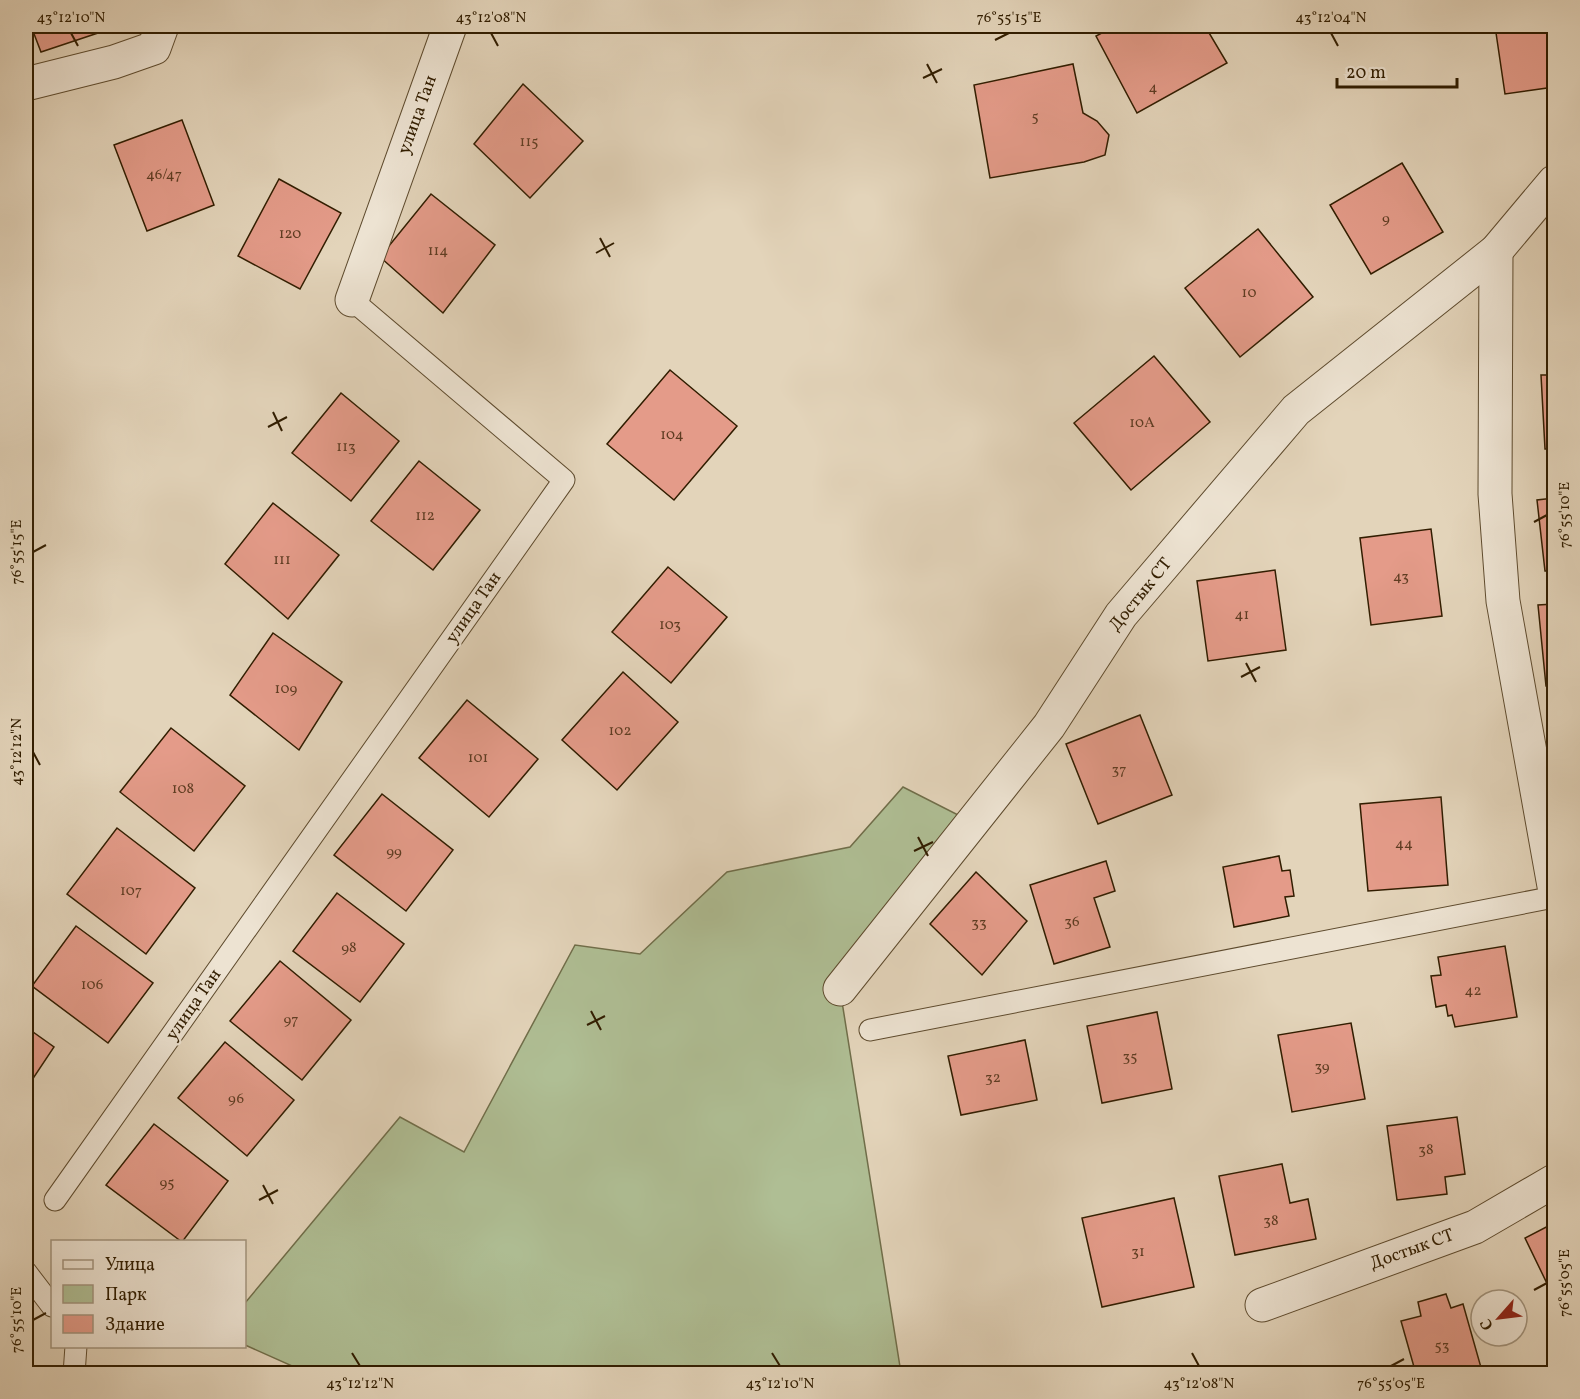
<svg xmlns="http://www.w3.org/2000/svg" width="1580" height="1399" font-family="Vollkorn,serif">
	<style>
		.green { fill: #afbe94; stroke: #706e4a; stroke-width: 1.5 }
		.building { fill: #e49b89; stroke: #311d00; stroke-width: 1.5 }
		.lines { fill: none; stroke-linecap: round; stroke-linejoin: round }
		.service-casing { stroke: #5e4b2e; stroke-width: 23 }
		.minor-casing { stroke: #5e4b2e; stroke-width: 35 }
		.service { stroke: #ede3d2; stroke-width: 21 }
		.minor { stroke: #ede3d2; stroke-width: 33 }
		.ticks { fill: none; stroke: #311d00; stroke-width: 2 }
		.labels { text-anchor: middle; dominant-baseline: central; stroke-width: 4.5; stroke-linejoin: round; paint-order: stroke }
		.number-label { font-size: 15px; fill: #5e3c22 }
		.street-label { font-size: 18px; fill: #311d00; stroke: #ede3d2 }
		.neatline { fill: none; stroke: #311d00; stroke-width: 2 }
		.ticks-label { font-size: 15px; text-anchor: middle; fill: #311d00 }
	</style>
	<rect width="100%" height="100%" fill="#e3d4ba"/>
	<filter id="stains"><feTurbulence type="fractalNoise" baseFrequency=".00333" numOctaves="4"/><feColorMatrix values="0 0 0 0 .2 0 0 0 0 .09 0 0 0 0 .02 0 0 0 .5 -.17"/></filter>
	<radialGradient id="worn" r=".72"><stop offset=".6" stop-color="#630" stop-opacity="0"/><stop offset="1" stop-color="#630" stop-opacity=".3"/></radialGradient>
	<polygon class="green" points="903,787 968,820 840,989 901,1373 310,1374 245,1345 245,1303 400,1117 464,1152 575,945 640,954 727,872 850,847"/>
	<g class="building">
		<polygon points="31,26 119,26 41,52"/>
		<polygon points="1115,26 1205,26 1227,63 1137,113 1096,36"/>
		<polygon points="1495,26 1554,26 1554,87 1505,94"/>
		<polygon points="1073,64 1083,113 1097,121 1109,135 1105,155 1084,162 990,178 974,85"/>
		<polygon points="523,84 583,141 530,198 474,144"/>
		<polygon points="182,120 214,205 147,231 114,145"/>
		<polygon points="1402,163 1443,232 1371,274 1330,205"/>
		<polygon points="279,179 341,213 300,289 238,256"/>
		<polygon points="431,194 495,245 443,313 380,257"/>
		<polygon points="1258,229 1313,297 1240,357 1185,288"/>
		<polygon points="1154,356 1210,422 1131,490 1074,423"/>
		<polygon points="670,370 737,426 674,500 607,444"/>
		<polygon points="1541,375 1554,375 1554,449 1545,449"/>
		<polygon points="341,393 399,441 351,501 292,453"/>
		<polygon points="419,461 480,510 433,570 371,521"/>
		<polygon points="1554,498 1554,571 1545,571 1537,500"/>
		<polygon points="273,503 339,555 288,619 225,564"/>
		<polygon points="1431,529 1442,616 1371,625 1360,538"/>
		<polygon points="668,567 727,617 671,683 612,632"/>
		<polygon points="1275,570 1286,650 1208,661 1197,581"/>
		<polygon points="1554,604 1554,686 1546,686 1538,605"/>
		<polygon points="273,633 342,682 299,750 230,695"/>
		<polygon points="623,672 678,722 617,790 562,740"/>
		<polygon points="467,700 538,759 489,817 419,758"/>
		<polygon points="1140,715 1172,795 1098,824 1066,744"/>
		<polygon points="171,728 245,786 194,851 120,792"/>
		<polygon points="382,794 453,850 406,911 334,855"/>
		<polygon points="1441,797 1448,885 1368,891 1360,804"/>
		<polygon points="117,828 195,888 146,954 67,894"/>
		<polygon points="1279,856 1282,871 1290,870 1294,896 1285,897 1289,916 1234,927 1223,867"/>
		<polygon points="1106,861 1115,891 1094,898 1110,947 1054,964 1030,885"/>
		<polygon points="976,872 1027,921 982,975 930,924"/>
		<polygon points="337,893 404,944 360,1002 293,951"/>
		<polygon points="76,926 153,983 108,1043 32,986"/>
		<polygon points="1505,946 1517,1017 1455,1027 1452,1015 1448,1016 1446,1005 1436,1007 1431,976 1441,975 1438,957"/>
		<polygon points="280,961 351,1020 302,1080 230,1021"/>
		<polygon points="1157,1012 1172,1089 1102,1103 1087,1026"/>
		<polygon points="1351,1023 1365,1099 1292,1112 1278,1035"/>
		<polygon points="26,1027 54,1047 26,1089"/>
		<polygon points="1025,1040 1037,1100 961,1115 948,1056"/>
		<polygon points="225,1042 294,1100 247,1156 178,1098"/>
		<polygon points="1457,1117 1465,1174 1445,1177 1447,1194 1397,1200 1387,1126"/>
		<polygon points="154,1124 228,1181 182,1242 106,1185"/>
		<polygon points="1282,1164 1290,1203 1308,1199 1316,1239 1235,1255 1219,1176"/>
		<polygon points="1174,1198 1194,1287 1102,1307 1082,1218"/>
		<polygon points="1554,1223 1554,1298 1525,1238"/>
		<polygon points="1446,1294 1451,1308 1463,1304 1482,1371 1475,1374 1416,1374 1401,1321 1421,1316 1418,1302"/>
	</g>
	<g class="lines">
		<defs>
			<g id="service">
				<polyline points="870,1030 1554,897"/>
				<polyline points="55,1200 564,480 352,300"/>
				<polyline points="26,1272 52,1306"/>
				<polyline points="74,1374 76,1346"/>
			</g>
			<g id="minor">
				<polyline points="26,84 114,62 154,48 162,26"/>
				<polyline points="1496,251 1495,494 1503,601 1554,886"/>
				<polyline points="352,300 450,26"/>
				<polyline points="840,989 1049,726 1121,615 1296,410 1496,251 1554,182"/>
				<polyline points="1262,1305 1475,1227 1554,1181"/>
			</g>
		</defs>
		<use href="#service" class="service-casing"/>
		<use href="#minor" class="minor-casing"/>
		<use href="#service" class="service"/>
		<use href="#minor" class="minor"/>
	</g>
	<path class="ticks" d="M 71,33 L 78,46M 491,33 L 498,46M 1331,33 L 1338,46M 995,40 L 1009,33M 927,64 L 937,83M 923,78 L 942,69M 600,238 L 610,257M 596,253 L 614,243M 273,412 L 282,431M 268,427 L 287,417M 1534,522 L 1547,515M 33,552 L 46,545M 1246,663 L 1256,682M 1241,677 L 1260,667M 33,752 L 40,765M 918,837 L 928,856M 914,851 L 933,842M 591,1011 L 601,1030M 587,1025 L 605,1016M 263,1185 L 273,1204M 259,1200 L 278,1190M 1534,1290 L 1547,1283M 33,1320 L 46,1313M 352,1353 L 360,1366M 772,1353 L 780,1366M 1192,1353 L 1199,1366M 1391,1366 L 1404,1359"/>
	<g class="labels">
		<g class="number-label">
			<text x="1153" y="88">4</text>
			<text x="1035" y="117">5</text>
			<text x="529" y="142">115</text>
			<text x="164" y="175">46/47</text>
			<text x="1386" y="219">9</text>
			<text x="290" y="234">120</text>
			<text x="438" y="251">114</text>
			<text x="1249" y="293">10</text>
			<text x="1142" y="423">10А</text>
			<text x="672" y="435">104</text>
			<text x="346" y="447">113</text>
			<text x="425" y="516">112</text>
			<text x="282" y="560">111</text>
			<text x="1401" y="577">43</text>
			<text x="1242" y="615">41</text>
			<text x="670" y="625">103</text>
			<text x="286" y="689">109</text>
			<text x="620" y="731">102</text>
			<text x="478" y="758">101</text>
			<text x="1119" y="770">37</text>
			<text x="183" y="789">108</text>
			<text x="1404" y="844">44</text>
			<text x="394" y="852">99</text>
			<text x="131" y="891">107</text>
			<text x="1072" y="922">36</text>
			<text x="979" y="923">33</text>
			<text x="349" y="948">98</text>
			<text x="92" y="985">106</text>
			<text x="1473" y="991">42</text>
			<text x="291" y="1020">97</text>
			<text x="1130" y="1057">35</text>
			<text x="1322" y="1067">39</text>
			<text x="993" y="1078">32</text>
			<text x="236" y="1099">96</text>
			<text x="1426" y="1150">38</text>
			<text x="167" y="1183">95</text>
			<text x="1271" y="1221">38</text>
			<text x="1138" y="1252">31</text>
			<text x="1442" y="1346">53</text>
		</g>
		<g class="street-label">
			<text transform="translate(418 115) rotate(-70)">улица Тан</text>
			<text transform="translate(1141 595) rotate(-51)">Достык СТ</text>
			<text transform="translate(474 608) rotate(-55)">улица Тан</text>
			<text transform="translate(194 1005) rotate(-55)">улица Тан</text>
			<text transform="translate(1412 1250) rotate(-20)">Достык СТ</text>
		</g>
	</g>
	<rect width="1580" height="1399" fill="none" stroke="#e3d4ba" stroke-width="66"/>
	<rect x="51" y="1240" width="195" height="108" fill="#ede3d2" stroke="#a2947e" stroke-width="1.5"/>
	<rect x="63" y="1260" width="30" height="9" fill="#ede3d2" stroke="#a2947e" stroke-width="1.5"/>
	<text x="105" y="1270" font-size="18" fill="#311d00">Улица</text>
	<rect x="63" y="1285" width="30" height="18" fill="#afbe94" stroke="#a2947e" stroke-width="1.5"/>
	<text x="105" y="1300" font-size="18" fill="#311d00">Парк</text>
	<rect x="63" y="1315" width="30" height="18" fill="#e49b89" stroke="#a2947e" stroke-width="1.5"/>
	<text x="105" y="1330" font-size="18" fill="#311d00">Здание</text>
	<g transform="translate(1499 1318) rotate(242)"><circle r="28" fill="#ede3d2" stroke="#a2947e" stroke-width="1.5"/>
	<path d="M0-4.5L10 22L0 15L-10 22Z" fill="#8f2418"/>
	<text y="-9" font-size="16" font-weight="bold" text-anchor="middle" fill="#311d00">С</text>
	</g>
	<path d="M1337 78v9h120v-9" fill="none" stroke="#311d00" stroke-width="3"/>
	<text x="1346" y="78" font-size="18" fill="#311d00" stroke="#ede3d2" stroke-width="4.5" paint-order="stroke">20 m</text>
	<rect x="33" y="33" width="1514" height="1333" class="neatline"/>
	<g class="ticks-label">
		<text x="71" y="22">43°12'10"N</text>
		<text x="491" y="22">43°12'08"N</text>
		<text x="1009" y="22">76°55'15"E</text>
		<text x="1331" y="22">43°12'04"N</text>
		<text transform="translate(1564 515) rotate(-90)" y="5">76°55'10"E</text>
		<text transform="translate(16 552) rotate(-90)" y="5">76°55'15"E</text>
		<text transform="translate(16 752) rotate(-90)" y="5">43°12'12"N</text>
		<text transform="translate(1564 1283) rotate(-90)" y="5">76°55'05"E</text>
		<text transform="translate(16 1320) rotate(-90)" y="5">76°55'10"E</text>
		<text x="360" y="1388">43°12'12"N</text>
		<text x="780" y="1388">43°12'10"N</text>
		<text x="1199" y="1388">43°12'08"N</text>
		<text x="1391" y="1388">76°55'05"E</text>
	</g>
	<rect width="100%" height="100%" filter="url(#stains)"/>
	<rect width="100%" height="100%" fill="url(#worn)"/>
</svg>
